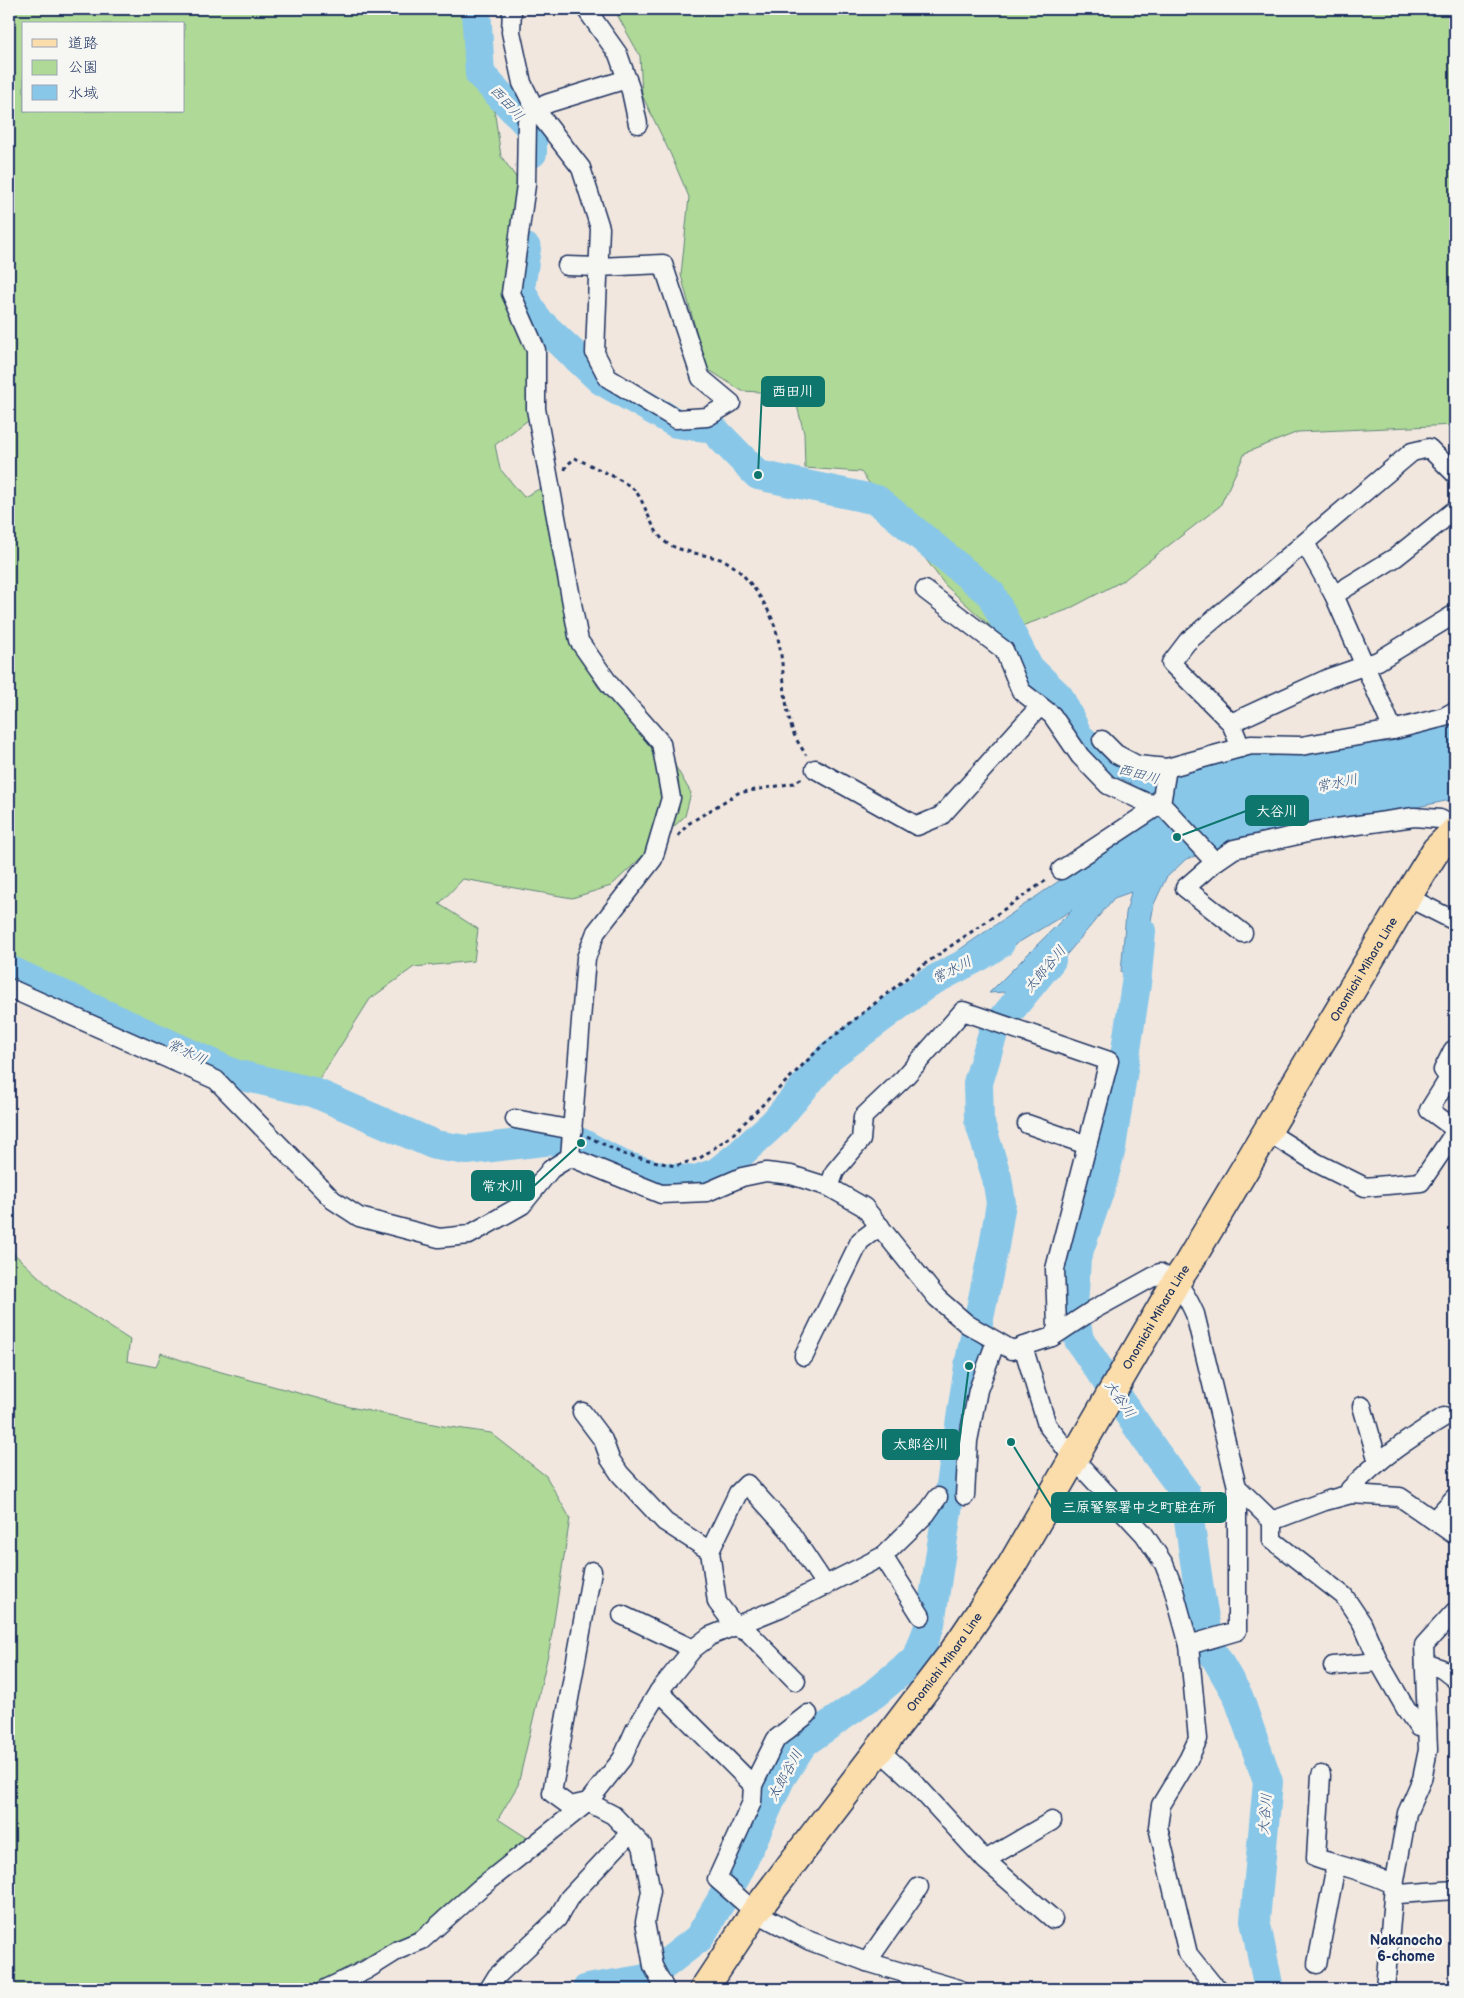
<svg xmlns="http://www.w3.org/2000/svg" width="1464" height="1998" font-family="'Balsamiq Sans','Klee One',sans-serif">
	<style>
		.green { fill: #aed997; stroke: #64847a; fill-rule: evenodd }
		.water { fill: #89c7e9; stroke: #5d8ab1 }
		.lines { fill: none; stroke-linecap: round; stroke-linejoin: round }
		.river { stroke: #89c7e9; stroke-width: 30 }
		.minor-casing { stroke: #1b2f5e; stroke-width: 21 }
		.primary-casing { stroke: #1b2f5e; stroke-width: 31 }
		.path { stroke: #1b2f5e; stroke-width: 3; stroke-dasharray: 4 4; stroke-linecap: butt }
		.minor { stroke: #f6f6f2; stroke-width: 18 }
		.primary { stroke: #fbddab; stroke-width: 28 }
		.labels { text-anchor: middle; dominant-baseline: central; stroke-width: 5; stroke-linejoin: round; paint-order: stroke }
		.street-label { font-size: 12px; fill: #1b2f5e; stroke: #f6f6f2 }
		.water-label { font-size: 14px; font-style: italic; fill: #365581; stroke: #f6f6f2 }
		.neighbourhood-label { font-size: 14px; font-weight: bold; fill: #1b2f5e; stroke: #f6f6f2 }
		.leader { fill: none; stroke: #0f766e; stroke-width: 2 }
		.callout-dot { fill: #0f766e; stroke: #f6f6f2; stroke-width: 2 }
		.callout { fill: #0f766e; stroke: #0f766e; stroke-width: 2 }
		.callout-label { font-size: 14px; text-anchor: middle; font-weight: bold; fill: #fff }
	</style>
	<rect width="100%" height="100%" fill="#f1e7de"/>
	<filter id="ink" filterUnits="userSpaceOnUse"><feTurbulence type="fractalNoise" baseFrequency=".02" numOctaves="2"/><feDisplacementMap in="SourceGraphic" scale="10" xChannelSelector="R" yChannelSelector="G"/><feConvolveMatrix kernelMatrix="1 2 1 2 8 2 1 2 1" color-interpolation-filters="sRGB"/></filter>
	<g filter="url(#ink)">
		<g class="green">
			<path d="M 9,9 L 469,9 L 473,79 L 493,102 L 501,156 L 520,183 L 507,291 L 527,348 L 532,417 L 495,445 L 500,469 L 524,497 L 543,487 L 570,639 L 598,687 L 666,750 L 691,793 L 685,816 L 611,886 L 572,898 L 463,879 L 439,904 L 478,929 L 474,961 L 414,967 L 370,999 L 317,1083 L 238,1064 L 9,959 ZM 24,24 L 184,24 L 184,111 L 24,111 Z"/>
			<polygon points="614,9 1455,9 1455,425 1298,432 1245,453 1220,506 1124,580 1067,610 999,634 945,585 861,472 805,468 804,433 794,394 742,391 706,368 681,275 689,197 670,153 642,95 640,56"/>
			<polygon points="9,1249 53,1290 130,1340 127,1361 156,1367 161,1353 199,1366 350,1407 443,1426 491,1433 546,1476 570,1518 550,1646 518,1785 498,1819 529,1839 423,1928 380,1949 311,1989 9,1989"/>
		</g>
		<polygon class="water" points="1455,722 1455,799 1218,849 1186,859 1166,878 1154,904 1142,971 1121,972 1126,913 1131,892 1114,898 1037,990 989,993 1072,910 970,972 959,950 1137,827 1171,798 1142,790 1105,770 1076,740 1093,739 1115,757 1187,772 1249,753 1271,756 1380,739 1382,743 1401,739"/>
		<g class="lines">
			<g class="river">
				<polyline points="476,9 480,74 532,129 532,153"/>
				<polyline points="526,248 520,289 536,319 601,380 676,423 712,428 758,475 877,500 991,594 1028,667 1059,697 1078,736 1112,767"/>
				<polyline points="1141,931 1136,984 1111,1148 1102,1183 1076,1258 1073,1308 1079,1340 1155,1452 1185,1492 1199,1589 1209,1646 1238,1696 1268,1782 1255,1920 1269,1989"/>
				<polyline points="9,970 234,1074 313,1092 435,1145 467,1150 561,1139 581,1143 622,1165 662,1177 693,1181 716,1173 739,1155 774,1123 830,1056 928,983 980,956 1000,943"/>
				<polyline points="587,1989 646,1979 699,1938 737,1874 780,1779 803,1743 874,1694 918,1657 930,1624 969,1366 994,1246 1001,1203 997,1178 979,1120 978,1083 994,1030 1051,960"/>
			</g>
			<defs>
				<g id="minor">
					<polyline points="512,9 511,32 522,83 535,109 581,168 600,228 595,353 608,378 676,419 707,417 731,403 701,378 663,264 599,267 567,266"/>
					<polyline points="586,9 618,54 631,91 638,124"/>
					<polyline points="1305,543 1334,595 1393,730"/>
					<polyline points="925,590 1004,650 1021,691 1052,715 1080,756 1108,785 1147,803 1161,804 1215,862"/>
					<polyline points="1334,595 1396,557 1455,510"/>
					<polyline points="1231,723 1329,678 1378,661 1455,614"/>
					<polyline points="1102,740 1116,754 1137,765 1167,768 1251,745 1301,746 1393,730 1444,717 1455,711"/>
					<polyline points="1241,748 1231,723 1171,663 1187,642 1412,452 1429,448 1455,474"/>
					<polyline points="815,769 917,826 941,816 1040,706"/>
					<polyline points="1061,870 1161,804 1167,768"/>
					<polyline points="1407,897 1455,921"/>
					<polyline points="1243,933 1185,888 1215,862 1234,849 1316,831 1414,817 1440,819 1455,827"/>
					<polyline points="9,988 216,1080 333,1200 359,1217 439,1238 469,1235 522,1205 551,1169 570,1157 661,1194 707,1192 742,1177 766,1172 791,1175 829,1187 864,1207 937,1298 967,1324 1012,1350 1052,1337 1057,1328 1055,1269 1109,1061 963,1011 904,1078 863,1117 861,1140 835,1171 829,1187"/>
					<polyline points="1453,1050 1443,1070 1449,1078 1455,1081"/>
					<polyline points="1449,1078 1429,1110 1455,1129"/>
					<polyline points="515,1119 573,1130"/>
					<polyline points="1027,1124 1087,1145"/>
					<polyline points="1266,1131 1317,1163 1365,1187 1421,1182 1455,1132"/>
					<polyline points="570,1157 586,958 596,932 653,859 671,798 661,743 610,685 579,641 536,409 536,350 511,293 526,185 527,121 535,109 549,103 627,79"/>
					<path d="M 1052,1337 L 1093,1310 L 1160,1273 C 1181,1285 1185,1292 1195,1314 L 1237,1487 L 1272,1521 L 1325,1501 L 1351,1494 L 1400,1497 L 1455,1535"/>
					<polyline points="1023,1346 1047,1425 1074,1459 1144,1534 1164,1564 1173,1587 1189,1645 1198,1739 1188,1760 1161,1805 1158,1827 1188,1954 1213,1985 1219,1989"/>
					<polyline points="804,1356 860,1241 880,1226"/>
					<polyline points="1362,1406 1378,1462"/>
					<polyline points="582,1412 603,1440 610,1459 620,1474 665,1522 710,1551"/>
					<path d="M 1351,1494 L 1350,1489 C 1380,1458 1408,1439 1444,1417"/>
					<polyline points="965,1496 968,1441 978,1390 996,1341"/>
					<polyline points="1434,1520 1455,1497"/>
					<polyline points="1272,1521 1272,1540 1344,1596 1362,1623 1379,1662 1406,1709 1418,1727 1427,1725"/>
					<polyline points="883,1556 921,1616"/>
					<polyline points="592,1571 552,1793 570,1806 588,1802 613,1815 642,1845 651,1891 645,1922 653,1966 665,1989"/>
					<polyline points="622,1615 693,1649"/>
					<polyline points="1189,1645 1237,1631 1237,1487"/>
					<polyline points="1425,1663 1442,1669 1455,1679"/>
					<polyline points="1333,1666 1379,1662"/>
					<polyline points="796,1681 747,1631 735,1626 717,1602 710,1551 738,1493 747,1484 788,1529 826,1586"/>
					<polyline points="659,1691 753,1785"/>
					<polyline points="808,1714 776,1739 753,1785 752,1802 717,1879 755,1912 810,1941 867,1962 959,1989"/>
					<polyline points="879,1750 911,1779 985,1860 1053,1919"/>
					<path d="M 1321,1775 L 1316,1858 C 1333,1864 1385,1876 1395,1887 C 1397,1889 1398,1891 1399,1894 L 1455,1890"/>
					<polyline points="985,1860 1052,1821"/>
					<polyline points="867,1962 919,1887"/>
					<polyline points="1317,1964 1336,1865"/>
					<polyline points="326,1989 366,1970 398,1950 422,1940 480,1888 588,1802 622,1759 635,1730 659,1691 693,1649 710,1636 780,1608 883,1556 926,1514 938,1497"/>
					<polyline points="489,1989 497,1976 557,1919 569,1898 630,1833"/>
					<polyline points="1385,1989 1394,1886 1407,1813 1422,1779 1428,1750 1424,1645 1455,1611"/>
				</g>
				<g id="primary">
					<path id="s1" d="M 704,1989 L 755,1912 L 952,1654 L 1010,1568 L 1176,1282 L 1188,1264 L 1407,897 L 1436,850 L 1455,831"/>
				</g>
			</defs>
			<use href="#minor" class="minor-casing"/>
			<use href="#primary" class="primary-casing"/>
			<g class="path">
				<path d="M 565,470 L 566,466 L 575,458 C 589,465 630,482 637,493 C 647,508 650,526 663,540 C 675,552 706,554 723,560 C 742,567 768,605 774,624 C 786,659 781,697 793,732 C 796,740 802,748 806,755"/>
				<polyline points="678,836 688,824 738,793 794,783 802,778"/>
				<polyline points="587,1136 623,1154 675,1166 700,1158 731,1136 823,1045 919,968 1048,879"/>
			</g>
			<use href="#minor" class="minor"/>
			<use href="#primary" class="primary"/>
		</g>
	</g>
	<g class="labels">
		<g class="street-label">
			<text stroke="none"><textPath href="#s1" startOffset="1216">Onomichi Mihara Line</textPath></text>
			<text stroke="none"><textPath href="#s1" startOffset="811">Onomichi Mihara Line</textPath></text>
			<text stroke="none"><textPath href="#s1" startOffset="406">Onomichi Mihara Line</textPath></text>
		</g>
		<g class="water-label">
			<text transform="translate(507 103) rotate(47)">西田川</text>
			<text transform="translate(1139 774) rotate(15)">西田川</text>
			<text transform="translate(1337 783) rotate(-11)">常水川</text>
			<text transform="translate(1045 969) rotate(-50)">太郎谷川</text>
			<text transform="translate(952 970) rotate(-27)">常水川</text>
			<text transform="translate(187 1052) rotate(25)">常水川</text>
			<text transform="translate(1120 1399) rotate(55)">大谷川</text>
			<text transform="translate(785 1775) rotate(-61)">太郎谷川</text>
			<text transform="translate(1265 1814) rotate(-85)">大谷川</text>
		</g>
		<g class="neighbourhood-label">
			<text x="1406" y="1940">Nakanocho<tspan x="1406" dy="16">6-chome</tspan></text>
		</g>
	</g>
	<path class="leader" d="M758 475L762 391M1177 837L1246 811M581 1143L534 1186M969 1366L959 1444M1011 1442L1052 1508"/>
	<g class="callout-dot">
		<circle cx="758" cy="475" r="5"/>
		<circle cx="1177" cy="837" r="5"/>
		<circle cx="581" cy="1143" r="5"/>
		<circle cx="969" cy="1366" r="5"/>
		<circle cx="1011" cy="1442" r="5"/>
	</g>
	<g class="callout">
		<rect x="762" y="377" width="62" height="29" rx="5"/>
		<rect x="1246" y="796" width="62" height="29" rx="5"/>
		<rect x="472" y="1171" width="62" height="29" rx="5"/>
		<rect x="883" y="1430" width="76" height="29" rx="5"/>
		<rect x="1052" y="1493" width="174" height="29" rx="5"/>
	</g>
	<g class="callout-label">
		<text x="793" y="396">西田川</text>
		<text x="1277" y="816">大谷川</text>
		<text x="503" y="1191">常水川</text>
		<text x="921" y="1449">太郎谷川</text>
		<text x="1139" y="1512">三原警察署中之町駐在所</text>
	</g>
	<rect width="1464" height="1998" fill="none" stroke="#f6f6f2" stroke-width="30"/>
	<rect x="15" y="15" width="1434" height="1968" fill="none" stroke="#1b2f5e" stroke-width="2" filter="url(#ink)"/>
	<rect x="22" y="22" width="162" height="90" fill="#f6f6f2" stroke="#9ea6b7"/>
	<rect x="32" y="39" width="25" height="8" fill="#fbddab" stroke="#9ea6b7"/>
	<text x="68" y="48" font-size="15" fill="#1b2f5e">道路</text>
	<rect x="32" y="60" width="25" height="15" fill="#aed997" stroke="#9ea6b7"/>
	<text x="68" y="72" font-size="15" fill="#1b2f5e">公園</text>
	<rect x="32" y="85" width="25" height="15" fill="#89c7e9" stroke="#9ea6b7"/>
	<text x="68" y="98" font-size="15" fill="#1b2f5e">水域</text>
</svg>
